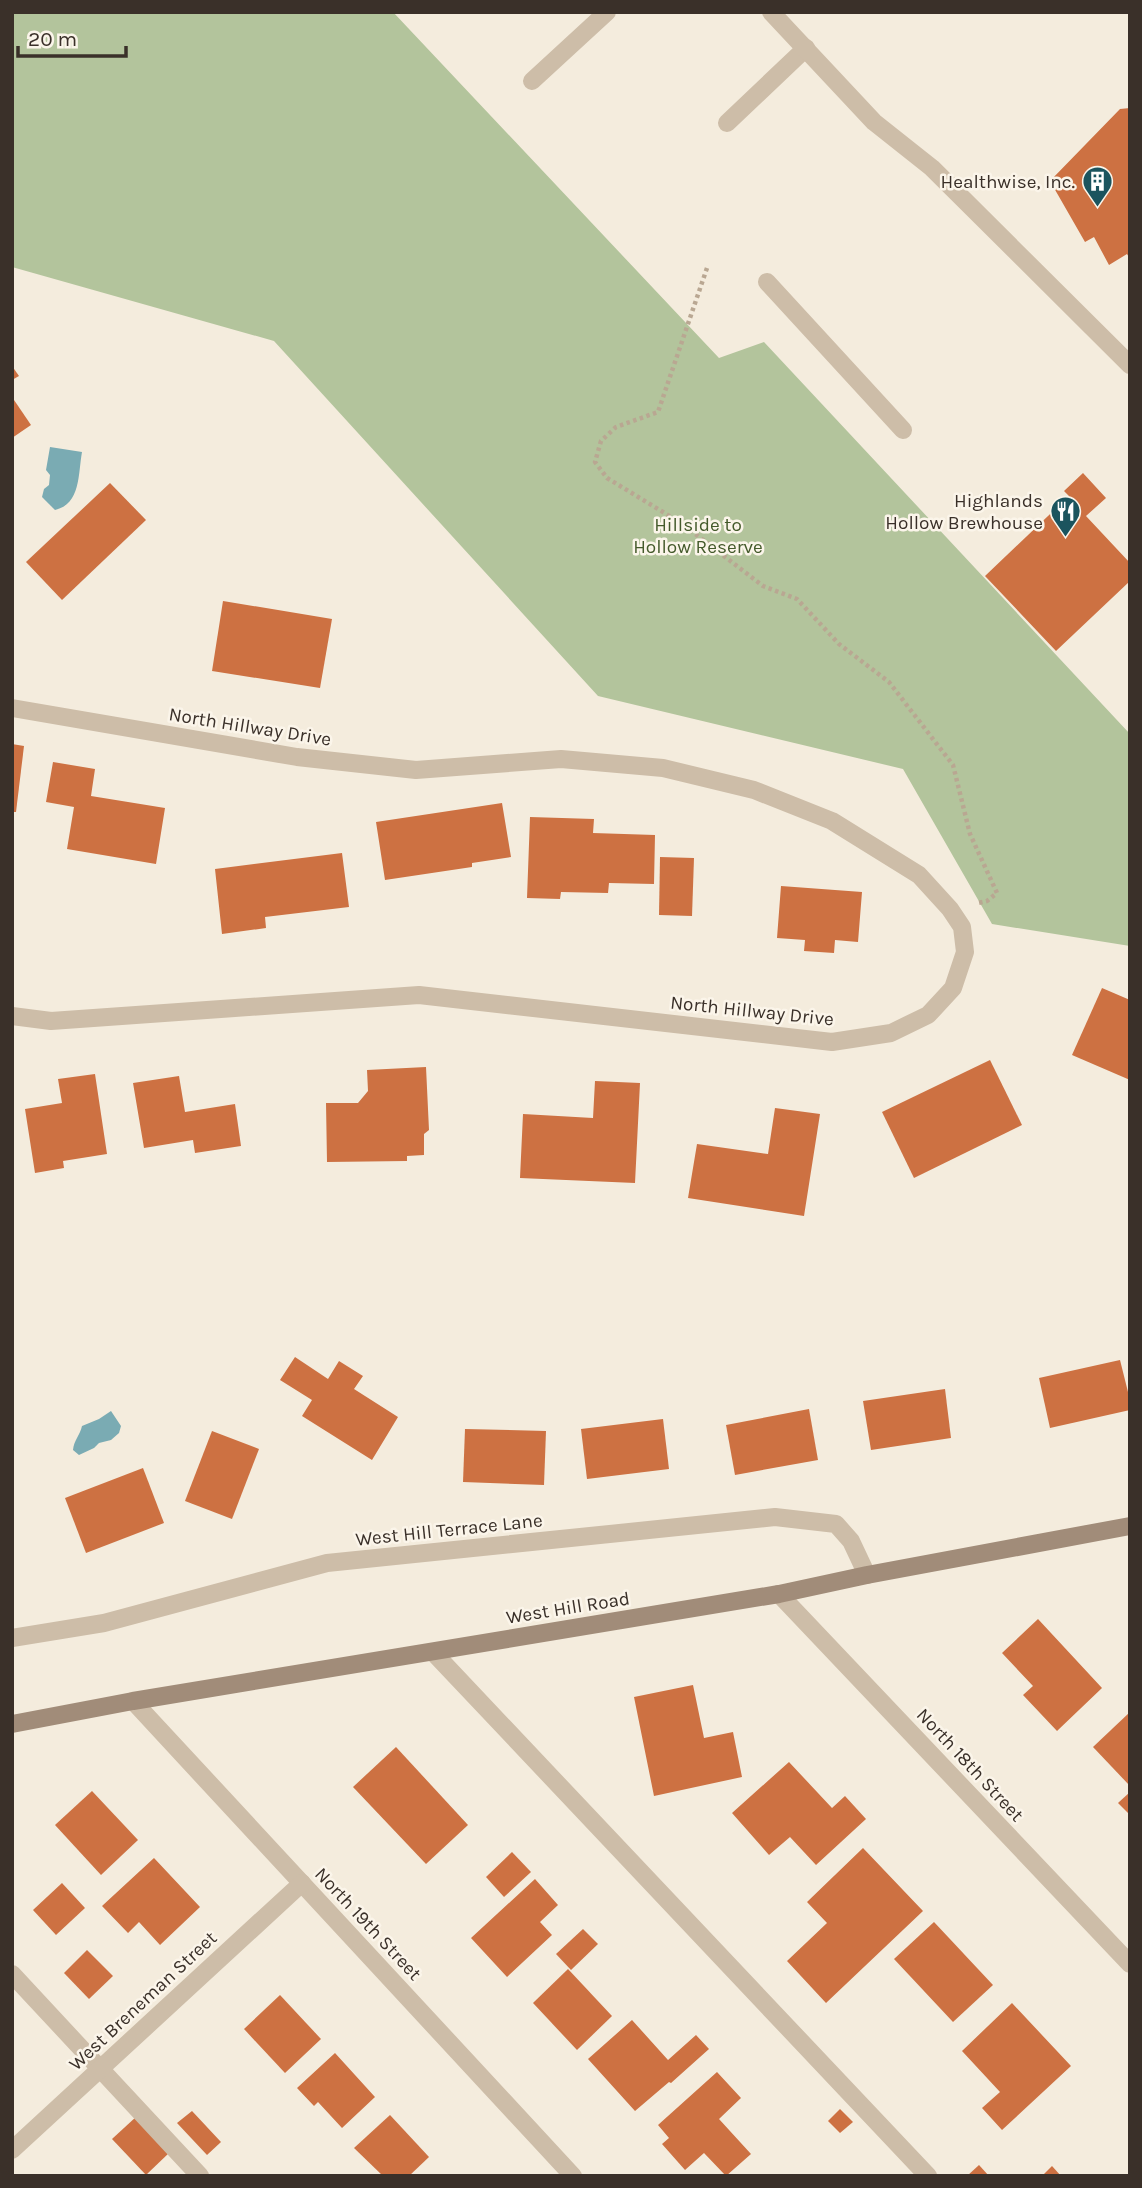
<svg xmlns="http://www.w3.org/2000/svg" width="1142" height="2188" font-family="Karla,sans-serif">
	<style>
		.green { fill: #b3c49c }
		.water { fill: #7aabb3 }
		.building { fill: #cd7142 }
		.lines { fill: none; stroke-linecap: round; stroke-linejoin: round }
		.path { stroke: #b9a792; stroke-width: 4.5; stroke-dasharray: 3.5 3.5; stroke-linecap: butt }
		.lane { stroke: #cdbda8; stroke-width: 18 }
		.street { stroke: #cdbda8; stroke-width: 18 }
		.secondary { stroke: #a18c79; stroke-width: 18 }
		.labels { text-anchor: middle; dominant-baseline: central; stroke-width: 5; stroke-linejoin: round; paint-order: stroke }
		.poi-label { font-size: 19px; fill: #3a3029; stroke: #fbf5ea; text-anchor: end }
		.park-label { font-size: 19px; fill: #445a2b; stroke: #fbf5ea }
		.street-label { font-size: 19px; fill: #3a3029; stroke: #fbf5ea }
	</style>
	<rect width="100%" height="100%" fill="#f4ecdd"/>
	<polygon class="green" points="12,12 393,12 719,358 764,342 1130,734 1130,946 992,924 903,769 598,696 274,341 12,267"/>
	<g class="water">
		<path d="M 50,447 L 82,452 C 78,474 81,504 55,510 L 42,497 L 44,489 L 49,485 L 50,475 L 46,470 Z"/>
		<path d="M 111,1411 L 121,1426 L 119,1433 L 111,1440 L 99,1443 L 94,1448 L 79,1455 L 73,1450 C 74,1440 80,1435 82,1426 L 99,1419 Z"/>
	</g>
	<g class="building">
		<polygon points="1130,108 1130,259 1127,254 1109,265 1094,237 1085,242 1050,181 1120,109"/>
		<polygon points="12,366 19,376 12,380"/>
		<polygon points="12,397 31,425 12,438"/>
		<polygon points="1083,473 1106,498 1086,516 1130,563 1130,581 1056,651 985,576 1069,496 1064,491"/>
		<polygon points="110,483 146,520 62,600 26,562"/>
		<polygon points="223,601 332,619 320,688 212,671"/>
		<polygon points="12,744 24,746 16,812 12,812"/>
		<polygon points="53,762 95,769 91,796 165,808 156,864 67,849 74,807 46,802"/>
		<polygon points="502,803 511,857 472,863 472,867 385,880 376,822"/>
		<polygon points="530,817 594,819 593,833 655,835 654,884 609,883 608,893 561,892 560,899 527,898"/>
		<polygon points="342,853 349,907 265,917 266,928 222,934 215,869"/>
		<polygon points="660,857 694,858 692,916 659,915"/>
		<polygon points="781,886 862,892 858,942 835,940 834,953 804,951 805,940 777,938"/>
		<polygon points="1102,988 1130,1000 1130,1080 1072,1055"/>
		<polygon points="990,1060 1022,1125 914,1178 882,1112"/>
		<polygon points="426,1067 429,1130 424,1134 424,1155 407,1156 407,1161 327,1162 326,1103 358,1103 368,1091 367,1070"/>
		<polygon points="95,1074 107,1154 63,1161 64,1168 35,1173 25,1109 62,1103 58,1079"/>
		<polygon points="179,1076 185,1112 235,1104 241,1146 195,1153 193,1140 144,1148 133,1083"/>
		<polygon points="595,1081 640,1083 635,1183 520,1178 523,1114 593,1118"/>
		<polygon points="775,1108 820,1114 804,1216 688,1198 697,1144 768,1154"/>
		<polygon points="295,1357 328,1379 339,1361 363,1376 354,1389 398,1417 372,1460 302,1416 312,1400 280,1380"/>
		<polygon points="1120,1360 1130,1400 1130,1410 1050,1428 1039,1378"/>
		<polygon points="945,1389 951,1438 871,1450 863,1401"/>
		<polygon points="809,1409 818,1460 735,1475 726,1425"/>
		<polygon points="663,1419 669,1469 587,1479 581,1429"/>
		<polygon points="465,1429 546,1431 544,1485 463,1482"/>
		<polygon points="212,1431 259,1449 232,1519 185,1501"/>
		<polygon points="143,1468 164,1523 86,1553 65,1498"/>
		<polygon points="1038,1619 1102,1688 1057,1731 1023,1695 1033,1686 1002,1653"/>
		<polygon points="693,1685 704,1738 733,1732 742,1777 654,1796 634,1697"/>
		<polygon points="1130,1712 1130,1786 1093,1747"/>
		<polygon points="396,1747 468,1825 426,1864 353,1787"/>
		<polygon points="789,1762 832,1808 845,1796 866,1819 816,1865 790,1837 769,1855 732,1813"/>
		<polygon points="92,1791 138,1840 101,1875 55,1825"/>
		<polygon points="1130,1792 1130,1815 1118,1803"/>
		<polygon points="863,1848 923,1911 826,2003 787,1961 827,1923 807,1902"/>
		<polygon points="512,1852 531,1872 504,1897 486,1877"/>
		<polygon points="154,1858 200,1907 160,1945 139,1922 128,1933 102,1906"/>
		<polygon points="535,1879 558,1905 540,1922 552,1935 507,1977 471,1938"/>
		<polygon points="62,1883 85,1908 56,1935 33,1910"/>
		<polygon points="934,1922 993,1985 953,2022 894,1959"/>
		<polygon points="583,1929 598,1944 571,1970 556,1954"/>
		<polygon points="87,1950 113,1976 89,1999 64,1973"/>
		<polygon points="568,1969 612,2016 577,2050 533,2003"/>
		<polygon points="280,1995 321,2039 285,2073 244,2029"/>
		<polygon points="1012,2003 1071,2066 1002,2130 982,2108 1000,2092 962,2051"/>
		<polygon points="632,2020 668,2060 696,2035 709,2049 671,2083 669,2082 635,2111 588,2059"/>
		<polygon points="335,2053 375,2097 342,2128 318,2102 314,2106 297,2088"/>
		<polygon points="717,2072 741,2098 719,2119 751,2154 726,2176 704,2153 685,2170 662,2144 669,2138 658,2125"/>
		<polygon points="840,2109 853,2122 840,2133 828,2121"/>
		<polygon points="192,2111 221,2142 207,2155 177,2123"/>
		<polygon points="390,2115 429,2157 409,2176 383,2176 354,2148"/>
		<polygon points="137,2116 170,2152 146,2175 112,2139"/>
		<polygon points="979,2165 989,2176 967,2176"/>
		<polygon points="1052,2166 1061,2176 1042,2176"/>
	</g>
	<g class="lines">
		<polyline class="path" points="707,268 658,412 616,427 601,441 595,462 607,478 681,523 763,586 797,599 839,644 889,682 953,765 970,834 997,893 987,901 978,903"/>
		<g class="lane">
			<polyline points="532,81 607,12"/>
			<polyline points="727,123 806,48"/>
			<polyline points="767,282 903,430"/>
			<polyline points="433,1652 928,2176"/>
			<polyline points="12,1974 200,2176"/>
		</g>
		<g class="street">
			<polyline points="771,12 874,122 932,168 1130,365"/>
			<polyline points="12,708 297,757 416,770 561,759 663,768 754,790 832,821 919,875 950,909 962,927 965,952 953,988 928,1015 891,1033 832,1042 419,995 51,1021 12,1016"/>
			<polyline points="779,1594 1130,1964"/>
			<polyline points="12,1638 104,1623 327,1563 775,1517 836,1524 851,1541 867,1575"/>
			<polyline points="133,1701 573,2176"/>
			<polyline points="12,2150 302,1883"/>
		</g>
		<polyline class="secondary" points="12,1724 133,1701 779,1594 867,1575 1130,1526"/>
	</g>
	<defs>
		<symbol id="building-pin" viewBox="-11 -11 22 30"><path d="M0 17L-7.5 6A9.5 9.5 0 1 1 7.5 6Z" fill="#1b545e" stroke="#fbf5ea"/><path d="M-4-6H4V6H1V3H-1V6H-4ZM-2.5-4.3h1.7v1.8h-1.7ZM.8-4.3h1.7v1.8H.8ZM-2.5-1h1.7V.8h-1.7ZM.8-1h1.7V.8H.8Z" fill="#fff"/></symbol>
		<symbol id="restaurant-pin" viewBox="-11 -11 22 30"><path d="M0 17L-7.5 6A9.5 9.5 0 1 1 7.5 6Z" fill="#1b545e" stroke="#fbf5ea"/><path d="M-5-6h1v4h1v-4h1v4h1v-4h1v5L-1.5 .5V6h-2V.5L-5-1ZM5-6V6H3V1.5H1.5Q1.5-4 5-6Z" fill="#fff"/></symbol>
	</defs>
	<g fill-rule="evenodd">
		<use href="#building-pin" x="1080" y="164" width="35" height="47"/>
		<use href="#restaurant-pin" x="1048" y="494" width="35" height="47"/>
	</g>
	<g class="labels">
		<g class="poi-label">
			<text x="1075" y="182">Healthwise, Inc.</text>
			<text x="1043" y="501">Highlands<tspan x="1043" dy="22">Hollow Brewhouse</tspan></text>
		</g>
		<g class="park-label">
			<text x="698" y="525">Hillside to<tspan x="698" dy="22">Hollow Reserve</tspan></text>
		</g>
		<g class="street-label">
			<text transform="translate(250 727) rotate(9)">North Hillway Drive</text>
			<text transform="translate(752 1011) rotate(6)">North Hillway Drive</text>
			<text transform="translate(449 1530) rotate(-6)">West Hill Terrace Lane</text>
			<text transform="translate(568 1608) rotate(-9)">West Hill Road</text>
			<text transform="translate(970 1765) rotate(47)">North 18th Street</text>
			<text transform="translate(368 1924) rotate(47)">North 19th Street</text>
			<text transform="translate(143 2001) rotate(-43)">West Breneman Street</text>
		</g>
	</g>
	<rect width="1142" height="2188" fill="none" stroke="#3a3029" stroke-width="28"/>
	<path d="M18 46v10h108v-10" fill="none" stroke="#3a3029" stroke-width="3.5"/>
	<text x="28" y="46" font-size="21" fill="#3a3029" stroke="#fbf5ea" stroke-width="5" paint-order="stroke">20 m</text>
</svg>
